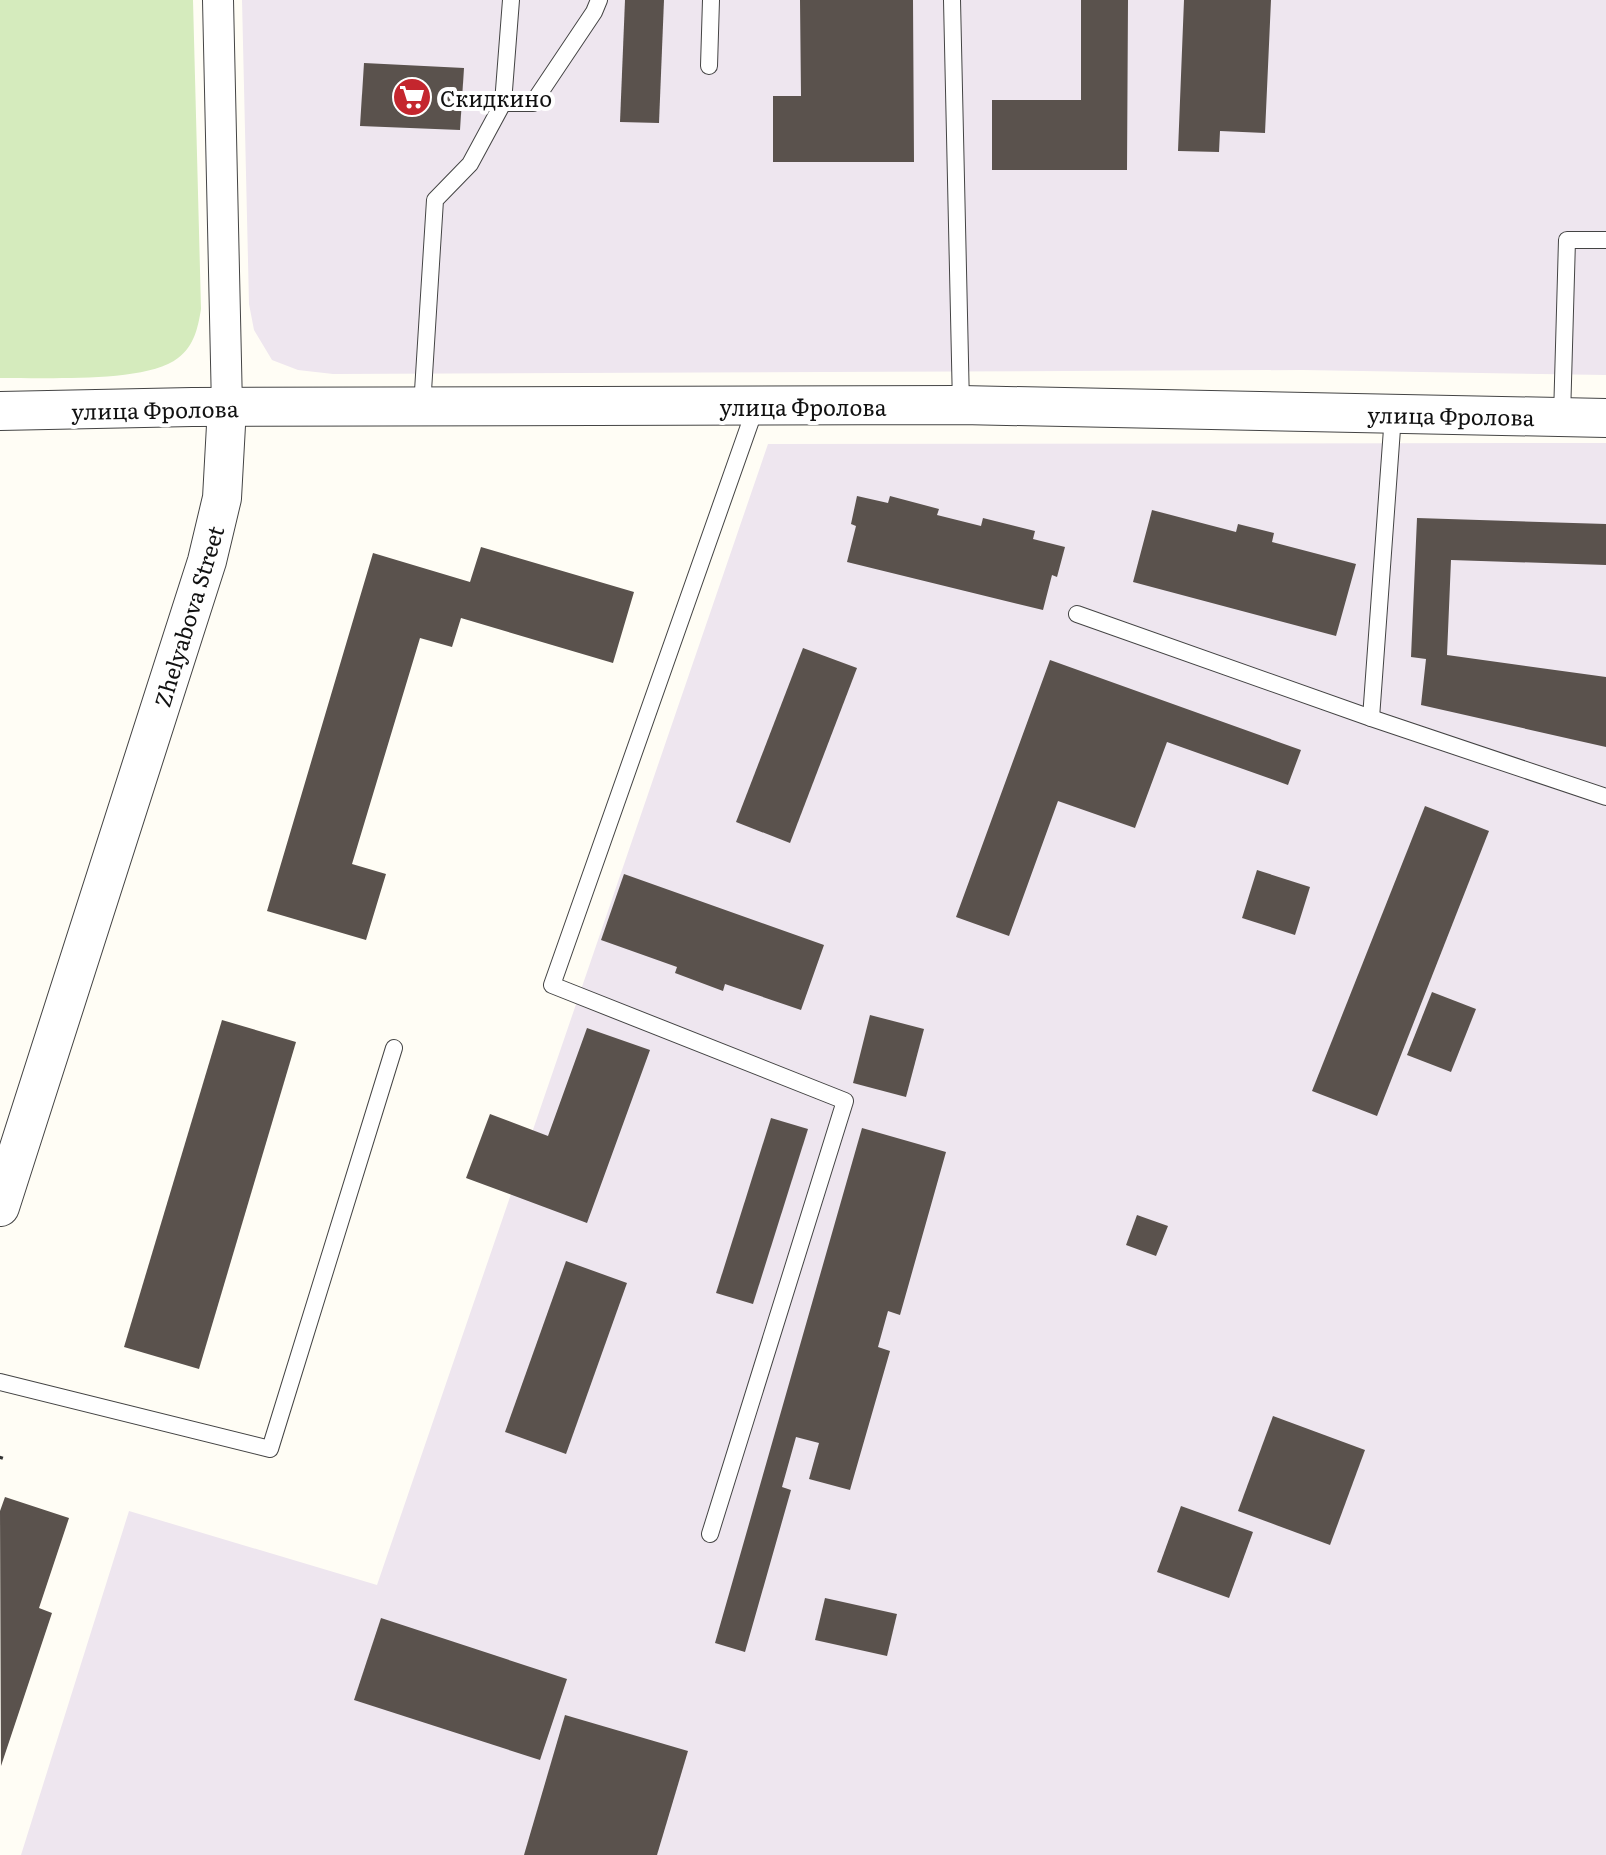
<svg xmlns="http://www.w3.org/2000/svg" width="1606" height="1855" font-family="Literata,serif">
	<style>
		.industrial { fill: #eee6ef }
		.green { fill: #d5ebbd }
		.building { fill: #5a524d }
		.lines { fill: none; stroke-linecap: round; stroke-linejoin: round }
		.service-casing { stroke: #444; stroke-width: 18 }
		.minor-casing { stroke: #444; stroke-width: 32 }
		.tertiary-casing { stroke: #444; stroke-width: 40 }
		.path { stroke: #333; stroke-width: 5; stroke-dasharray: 8 4; stroke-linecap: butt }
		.service { stroke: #fff; stroke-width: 16 }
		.minor { stroke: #fff; stroke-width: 30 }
		.tertiary { stroke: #fff; stroke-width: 38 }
		.labels { text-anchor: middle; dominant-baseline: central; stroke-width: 8; stroke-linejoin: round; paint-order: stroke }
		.poi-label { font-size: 22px; fill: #111; stroke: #fff; text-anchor: start }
		.street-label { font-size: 22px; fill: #111; stroke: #fff }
	</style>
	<rect width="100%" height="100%" fill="#fffdf5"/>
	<g class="industrial">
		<polygon points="242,0 1606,0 1606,375 1302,370 333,374 298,370 272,360 254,330 249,304"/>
		<polygon points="1606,443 1606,1855 21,1855 129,1511 377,1585 768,444"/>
	</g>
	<path class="green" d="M 0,0 L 193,0 L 201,309 C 198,328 194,346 178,358 C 145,384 43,377 0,378 Z"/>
	<g class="building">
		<polygon points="625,0 664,0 659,123 620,122"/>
		<polygon points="800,0 913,0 914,162 773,162 773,96 801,96"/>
		<polygon points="1081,0 1128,0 1127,170 992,170 992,100 1081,100"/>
		<polygon points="1184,0 1271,0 1265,133 1220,131 1219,152 1178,151"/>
		<polygon points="364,63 464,68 460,130 360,126"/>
		<polygon points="857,496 888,503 890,496 939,509 937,515 981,526 983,518 1035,531 1033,539 1065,547 1057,577 1052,575 1043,610 847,562 856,526 851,524"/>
		<polygon points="1152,510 1236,532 1238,524 1274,533 1272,542 1356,564 1336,636 1133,582"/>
		<polygon points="1417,518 1606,524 1606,565 1451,560 1447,655 1606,677 1606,747 1421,705 1426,659 1411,657"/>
		<polygon points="481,547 634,592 613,663 461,618 452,647 420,638 352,864 386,874 366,940 267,911 373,553 470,582"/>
		<polygon points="803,648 857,668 790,843 736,822"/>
		<polygon points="1050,660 1301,750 1288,785 1167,742 1135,828 1058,801 1009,936 956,917"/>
		<polygon points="1425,806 1489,831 1377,1116 1312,1091"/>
		<polygon points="1257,870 1310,887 1295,935 1242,918"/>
		<polygon points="624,874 824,945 801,1010 725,984 723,991 675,973 677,967 601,940"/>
		<polygon points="1432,992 1476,1009 1451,1072 1407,1055"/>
		<polygon points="870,1015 924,1029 906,1097 853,1083"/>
		<polygon points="222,1020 296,1042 199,1369 124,1347"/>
		<polygon points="587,1028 650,1050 587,1223 466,1178 490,1114 548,1136"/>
		<polygon points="771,1118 808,1129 753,1304 716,1293"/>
		<polygon points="862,1128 946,1152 900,1315 888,1311 878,1347 890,1351 850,1490 809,1479 819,1443 796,1437 782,1487 791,1490 745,1652 715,1643"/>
		<polygon points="1137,1215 1168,1226 1156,1256 1126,1245"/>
		<polygon points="566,1261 627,1283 566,1454 505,1432"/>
		<polygon points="1273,1416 1365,1450 1330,1545 1238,1511"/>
		<polygon points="5,1497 69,1518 39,1608 52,1613 1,1766 0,1511"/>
		<polygon points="1181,1506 1253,1532 1229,1598 1157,1572"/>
		<polygon points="825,1598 897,1614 887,1656 815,1640"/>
		<polygon points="381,1618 567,1679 540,1760 354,1700"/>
		<polygon points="565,1715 688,1751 657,1855 524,1855"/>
	</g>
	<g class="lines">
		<defs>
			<g id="service">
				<polyline points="952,0 961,405"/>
				<polyline points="709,66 711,0"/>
				<polyline points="503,103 533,103 594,12 599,0"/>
				<polyline points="422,407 435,200 470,164 503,103 511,0"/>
				<polyline points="1562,417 1567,240 1606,240"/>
				<polyline points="1077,614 1371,718 1606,797"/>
				<polyline points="1371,718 1393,415"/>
				<polyline points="0,1382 270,1449 394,1048"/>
				<polyline points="710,1534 845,1101 552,985 756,406"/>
			</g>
			<polyline id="minor" points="218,0 227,407"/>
			<g id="tertiary">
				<polyline points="0,411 192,407 961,405 1606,418"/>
				<polyline points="0,1207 207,561 222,498 227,407"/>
			</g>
		</defs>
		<use href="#service" class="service-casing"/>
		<use href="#minor" class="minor-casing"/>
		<use href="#tertiary" class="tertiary-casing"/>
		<polyline class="path" points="0,1459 1,1456"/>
		<use href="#service" class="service"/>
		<use href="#minor" class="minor"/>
		<use href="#tertiary" class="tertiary"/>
	</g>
	<defs>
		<symbol id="supermarket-disc" viewBox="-11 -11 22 22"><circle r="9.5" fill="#c4262e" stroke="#fff"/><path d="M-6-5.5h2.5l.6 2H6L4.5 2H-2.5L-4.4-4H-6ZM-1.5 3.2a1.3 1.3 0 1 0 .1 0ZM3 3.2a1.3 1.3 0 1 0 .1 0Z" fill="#fff"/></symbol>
	</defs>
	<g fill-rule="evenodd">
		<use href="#supermarket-disc" x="390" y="75" width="44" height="44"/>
	</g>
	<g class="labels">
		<g class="poi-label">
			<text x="440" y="97">Скидкино</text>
		</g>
		<g class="street-label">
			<text x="803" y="406">улица Фролова</text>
			<text transform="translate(155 409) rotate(-1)">улица Фролова</text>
			<text transform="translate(1451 415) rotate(1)">улица Фролова</text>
			<text transform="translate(188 616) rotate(-73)">Zhelyabova Street</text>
		</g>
	</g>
</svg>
